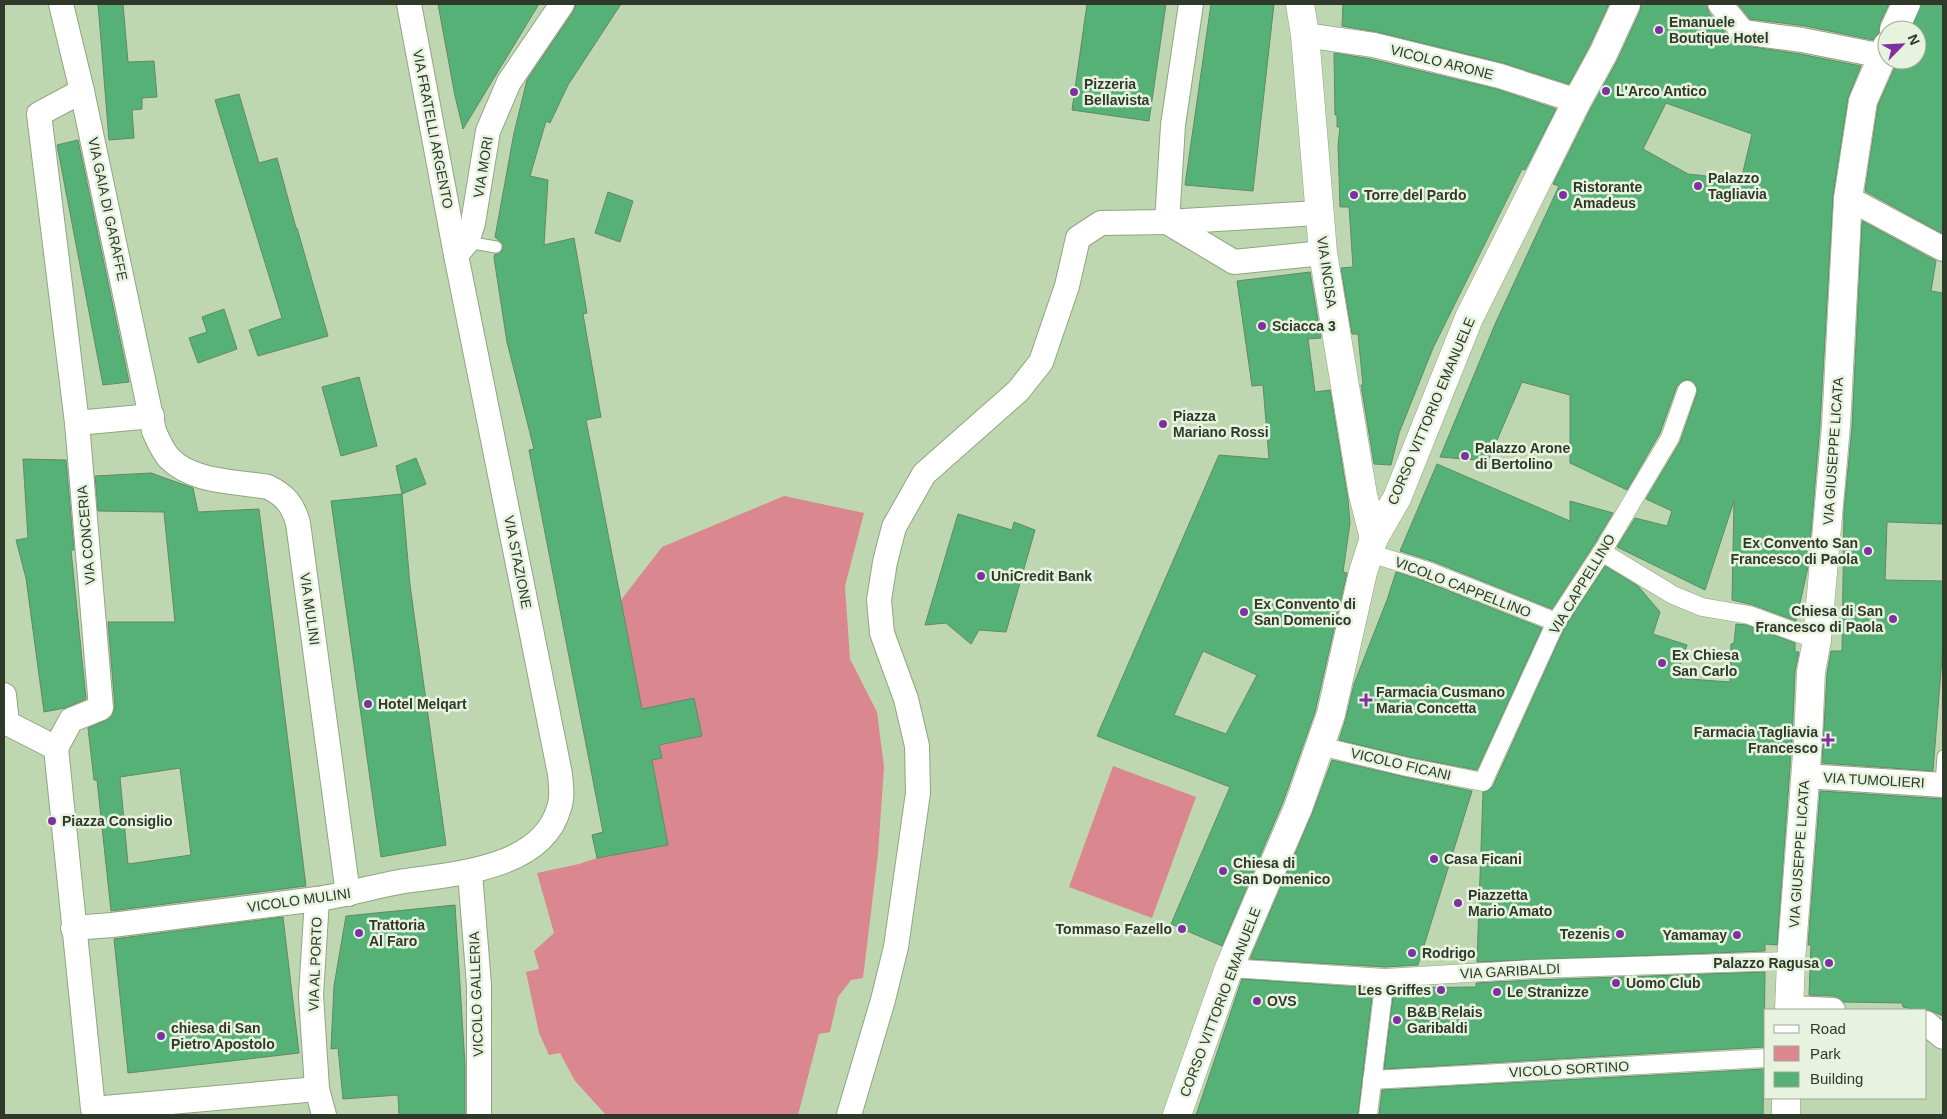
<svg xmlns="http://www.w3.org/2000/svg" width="1947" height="1119" font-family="Helvetica,sans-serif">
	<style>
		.green { fill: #db878f }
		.building { fill: #55b176; stroke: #62886e; fill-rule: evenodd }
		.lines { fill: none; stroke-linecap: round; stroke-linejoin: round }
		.service-casing { stroke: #8fa681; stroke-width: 13 }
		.pedestrian-casing { stroke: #8fa681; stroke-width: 19 }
		.minor-casing { stroke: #8fa681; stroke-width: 26 }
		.tertiary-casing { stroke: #8fa681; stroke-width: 29 }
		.service { stroke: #fff; stroke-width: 11 }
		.pedestrian { stroke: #fff; stroke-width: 18 }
		.minor { stroke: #fff; stroke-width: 24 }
		.tertiary { stroke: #fff; stroke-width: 28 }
		.poi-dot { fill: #7f31a2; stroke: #e7f3df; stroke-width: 2 }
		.labels { text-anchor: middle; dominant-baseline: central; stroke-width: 5; stroke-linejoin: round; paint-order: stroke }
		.poi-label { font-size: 14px; font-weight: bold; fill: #2f3929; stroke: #e7f3df; text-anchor: start }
		.street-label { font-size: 14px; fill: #2f3929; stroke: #e7f3df }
	</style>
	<rect width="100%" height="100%" fill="#bfd7b0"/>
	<g class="green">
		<polygon points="784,496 864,513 845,586 850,659 877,712 884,767 878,854 863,978 851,980 838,997 830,1032 819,1034 798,1115 606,1115 575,1081 560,1053 549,1055 539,1033 526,972 539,969 534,951 554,933 537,873 579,864 597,858 668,845 652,760 659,745 702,736 642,709 621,600 662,547"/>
		<polygon points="1113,766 1196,797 1152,918 1069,887"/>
	</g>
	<g class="building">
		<polygon points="98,4 123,4 128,62 154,61 157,97 142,98 142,109 132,110 134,138 109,140"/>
		<polygon points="438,4 539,4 463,129 455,96"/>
		<polygon points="576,4 621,4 568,85 550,123 546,121 530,176 548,180 544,245 574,238 587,313 583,314 601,417 586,420 642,709 694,698 702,736 659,745 662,758 652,760 668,845 597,858 592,835 603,832 529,450 534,449 507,342 494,258 495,254 499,254 503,249 503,244 495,237 514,133 527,80 573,12"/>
		<polygon points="1087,4 1166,4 1149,121 1072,110"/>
		<polygon points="1211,4 1274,4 1253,191 1185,185"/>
		<polygon points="1343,4 1609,4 1589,47 1569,84 1503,63 1377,32 1342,26"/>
		<path d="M 1641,4 L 1707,4 L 1709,13 L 1732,41 L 1740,45 L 1800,54 L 1861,66 L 1848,98 L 1833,196 L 1820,425 L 1808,567 L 1796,621 L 1753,605 L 1732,600 L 1734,501 L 1705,590 L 1617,547 L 1635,518 L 1667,526 L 1672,511 L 1646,499 L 1680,442 L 1697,393 L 1697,388 L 1691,380 L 1685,380 L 1677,386 L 1660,433 L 1627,490 L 1570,463 L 1570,395 L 1522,382 L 1488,461 L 1440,457 L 1496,322 L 1559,186 L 1553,184 L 1591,108 L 1617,61 L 1640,11 ZM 1666,103 L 1752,134 L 1741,180 L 1688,174 L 1643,149 Z"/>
		<polygon points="1738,4 1889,4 1880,23 1879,33 1873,40 1805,26 1750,19"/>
		<polygon points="1921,4 1943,4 1943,234 1865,191 1878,105 1898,60 1917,60 1917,30 1911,30"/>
		<polygon points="1334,53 1371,59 1496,89 1556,109 1525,170 1522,169 1433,348 1399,433 1391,465 1374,464 1361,385 1363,385 1358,334 1352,334 1341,268 1353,267 1349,207 1340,207 1338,145 1340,127 1337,127 1337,115 1335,115"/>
		<polygon points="239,94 259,163 277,158 296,228 297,228 328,336 258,356 249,330 282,318 215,100"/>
		<polygon points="78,140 129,382 103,385 57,145"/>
		<polygon points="608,192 633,201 620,242 595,233"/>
		<polygon points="1862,221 1936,261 1931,291 1943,293 1943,524 1887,522 1885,580 1943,581 1943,645 1933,771 1822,763 1827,674 1831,651 1842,651 1844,511 1852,427"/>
		<path d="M 1310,272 L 1321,338 L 1308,339 L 1315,392 L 1330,390 L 1348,500 L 1350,523 L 1343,572 L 1347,573 L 1315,712 L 1283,802 L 1222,946 L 1171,924 L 1230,787 L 1097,736 L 1219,455 L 1269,459 L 1263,385 L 1252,386 L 1237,281 ZM 1203,651 L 1257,675 L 1226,734 L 1174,715 Z"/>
		<polygon points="224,309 237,349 198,363 189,338 207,332 202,317"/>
		<polygon points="359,377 377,446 341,456 322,387"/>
		<polygon points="416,458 426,484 402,494 396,466"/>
		<polygon points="23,459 66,460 74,550 71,550 86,699 65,708 44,712 26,578 16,540 28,538"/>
		<polygon points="1437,464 1570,521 1570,501 1613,513 1598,538 1596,536 1598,539 1593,546 1552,609 1432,561 1400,551"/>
		<path d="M 151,473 L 193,488 L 198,512 L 259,509 L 306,886 L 111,911 L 97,780 L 94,780 L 88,728 L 107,720 L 112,716 L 115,707 L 108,622 L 175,622 L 164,512 L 98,511 L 95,476 ZM 180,768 L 191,855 L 128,864 L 120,777 Z"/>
		<polygon points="402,494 410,585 446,845 381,857 331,501"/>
		<polygon points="958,514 1012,530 1014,522 1035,530 1006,632 979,630 971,644 946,623 925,625"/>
		<polygon points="1605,566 1638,586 1660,612 1653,634 1687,645 1676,678 1730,682 1731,644 1734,643 1736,624 1746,625 1795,643 1795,652 1799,652 1795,671 1792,740 1777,945 1765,944 1765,951 1477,962 1483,792 1489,790 1493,786 1565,627"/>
		<polygon points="1396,572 1424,581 1542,628 1477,770 1409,757 1339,740 1346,718 1354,684 1387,600"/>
		<polygon points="1332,760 1405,777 1472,791 1418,965 1385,967 1250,959 1312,814"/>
		<polygon points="1820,791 1943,799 1943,1016 1929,1010 1917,1010 1903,1007 1902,1003 1844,1002 1834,996 1809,995 1811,945 1808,945"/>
		<polygon points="455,905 465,1065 465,1115 399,1115 398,1095 343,1099 338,1048 331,1049 334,986 346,916"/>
		<polygon points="283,917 299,1053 128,1073 114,939"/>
		<polygon points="1765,972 1764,1047 1384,1069 1394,988 1476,987 1476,983 1534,980"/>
		<polygon points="1242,979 1373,988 1358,1115 1196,1115"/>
		<polygon points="1764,1069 1763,1115 1379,1115 1382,1090"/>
	</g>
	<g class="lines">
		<defs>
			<g id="service">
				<polyline points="467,242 496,247"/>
				<polyline points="1941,784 1943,756"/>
			</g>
			<g id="pedestrian">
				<polyline points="1602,552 1673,595 1702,607 1749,615 1817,640"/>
				<polyline points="1369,553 1428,571 1556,622"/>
				<polyline points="1320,746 1407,767 1483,782 1556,622 1602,552 1670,438 1687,390"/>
				<polyline points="1229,968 1385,978 1534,969 1791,961"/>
				<polyline points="1372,1080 1766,1058"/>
				<polyline points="1368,1115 1385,978"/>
			</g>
			<g id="minor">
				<path d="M 61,4 L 82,91 L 154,431 C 158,440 162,450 169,458 C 193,483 236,481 268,487 C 285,495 293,505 298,523 L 348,894"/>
				<polyline points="1720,4 1743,32 1802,40 1883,56"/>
				<polyline points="1305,35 1374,45 1500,76 1577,101"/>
				<polyline points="1848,198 1943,249"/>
				<polyline points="1167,222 1173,125 1191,4"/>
				<polyline points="1167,222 1234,262 1323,253"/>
				<polyline points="456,255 467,242 473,223 488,131 509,82 562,4"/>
				<polyline points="77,423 39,114 82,91"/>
				<polyline points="4,695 7,723 56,748"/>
				<polyline points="56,748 93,1109 317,1089"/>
				<polyline points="56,748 71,720 101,708 77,423 152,416"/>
				<polyline points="1805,776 1943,785"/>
				<polyline points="470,873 479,985 479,1115"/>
				<polyline points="317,899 311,995 317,1089 324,1115"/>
				<path d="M 73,928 L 112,925 L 317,899 C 345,895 372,887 399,882 C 451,874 542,870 559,808 C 563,797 561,785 560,774 L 456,255 L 409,4"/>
				<polyline points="1790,1008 1833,1010"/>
				<polyline points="1926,1023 1943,1037"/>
				<polyline points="849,1115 883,1000 896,947 918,793 917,746 906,699 882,633 879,600 885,562 894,527 924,474 1018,391 1041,362 1067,286 1078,238 1101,223 1167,222 1318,213"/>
			</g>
			<g id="tertiary">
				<polyline points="1300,4 1305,35 1323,253 1363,495 1374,538"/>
				<polyline points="1894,30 1906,4"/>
				<polyline points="1789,1010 1791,961 1808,741 1811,672 1817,640 1836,426 1848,198 1863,101 1887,46"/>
				<polyline points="1786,1098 1786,1115"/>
				<polyline points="1177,1115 1229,968 1298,808 1331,714 1363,572 1374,538 1397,498 1469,318 1577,101 1603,54 1626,4"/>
			</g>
		</defs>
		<use href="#service" class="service-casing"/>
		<use href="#pedestrian" class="pedestrian-casing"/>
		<use href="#minor" class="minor-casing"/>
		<use href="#tertiary" class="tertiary-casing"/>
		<use href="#service" class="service"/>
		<use href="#pedestrian" class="pedestrian"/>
		<use href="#minor" class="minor"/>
		<use href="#tertiary" class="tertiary"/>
	</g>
	<g class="poi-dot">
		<circle cx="1659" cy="30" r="5"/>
		<circle cx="1606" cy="91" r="5"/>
		<circle cx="1074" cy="92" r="5"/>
		<circle cx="1698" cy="186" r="5"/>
		<circle cx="1354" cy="195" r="5"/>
		<circle cx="1563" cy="195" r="5"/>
		<circle cx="1262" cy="326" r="5"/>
		<circle cx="1163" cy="424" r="5"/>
		<circle cx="1465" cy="456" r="5"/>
		<circle cx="1868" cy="551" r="5"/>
		<circle cx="981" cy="576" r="5"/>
		<circle cx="1244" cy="612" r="5"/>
		<circle cx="1893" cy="619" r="5"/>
		<circle cx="1662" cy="663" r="5"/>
		<path d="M1363.5 692.5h5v5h5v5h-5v5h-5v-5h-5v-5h5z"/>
		<circle cx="368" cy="704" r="5"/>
		<path d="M1825.5 732.5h5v5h5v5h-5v5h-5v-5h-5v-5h5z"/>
		<circle cx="52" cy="821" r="5"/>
		<circle cx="1434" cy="859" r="5"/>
		<circle cx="1223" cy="871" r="5"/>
		<circle cx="1458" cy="903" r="5"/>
		<circle cx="1182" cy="929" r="5"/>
		<circle cx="359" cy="933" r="5"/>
		<circle cx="1620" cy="934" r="5"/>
		<circle cx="1737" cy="935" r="5"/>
		<circle cx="1412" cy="953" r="5"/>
		<circle cx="1829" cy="963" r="5"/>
		<circle cx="1616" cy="983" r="5"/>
		<circle cx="1441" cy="990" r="5"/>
		<circle cx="1497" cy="992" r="5"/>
		<circle cx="1257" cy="1001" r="5"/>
		<circle cx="1397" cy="1020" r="5"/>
		<circle cx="161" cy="1036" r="5"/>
	</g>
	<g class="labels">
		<g class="poi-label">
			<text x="1669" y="22">Emanuele<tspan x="1669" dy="16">Boutique Hotel</tspan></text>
			<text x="1084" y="84">Pizzeria<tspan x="1084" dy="16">Bellavista</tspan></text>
			<text x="1616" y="91">L'Arco Antico</text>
			<text x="1708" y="178">Palazzo<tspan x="1708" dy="16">Tagliavia</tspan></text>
			<text x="1573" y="187">Ristorante<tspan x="1573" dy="16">Amadeus</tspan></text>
			<text x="1364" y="195">Torre del Pardo</text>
			<text x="1272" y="326">Sciacca 3</text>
			<text x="1173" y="416">Piazza<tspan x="1173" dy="16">Mariano Rossi</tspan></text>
			<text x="1475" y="448">Palazzo Arone<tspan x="1475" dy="16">di Bertolino</tspan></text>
			<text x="1858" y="543" text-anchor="end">Ex Convento San<tspan x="1858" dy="16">Francesco di Paola</tspan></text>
			<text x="991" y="576">UniCredit Bank</text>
			<text x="1254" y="604">Ex Convento di<tspan x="1254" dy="16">San Domenico</tspan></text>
			<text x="1883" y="611" text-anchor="end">Chiesa di San<tspan x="1883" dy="16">Francesco di Paola</tspan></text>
			<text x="1672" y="655">Ex Chiesa<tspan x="1672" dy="16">San Carlo</tspan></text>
			<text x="1376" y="692">Farmacia Cusmano<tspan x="1376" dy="16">Maria Concetta</tspan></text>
			<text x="378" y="704">Hotel Melqart</text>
			<text x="1818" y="732" text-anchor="end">Farmacia Tagliavia<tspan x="1818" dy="16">Francesco</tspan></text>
			<text x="62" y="821">Piazza Consiglio</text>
			<text x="1444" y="859">Casa Ficani</text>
			<text x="1233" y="863">Chiesa di<tspan x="1233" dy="16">San Domenico</tspan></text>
			<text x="1468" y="895">Piazzetta<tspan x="1468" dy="16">Mario Amato</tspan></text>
			<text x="369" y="925">Trattoria<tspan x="369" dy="16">Al Faro</tspan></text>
			<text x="1172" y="929" text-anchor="end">Tommaso Fazello</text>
			<text x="1610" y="934" text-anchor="end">Tezenis</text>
			<text x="1727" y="935" text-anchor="end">Yamamay</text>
			<text x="1422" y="953">Rodrigo</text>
			<text x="1819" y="963" text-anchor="end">Palazzo Ragusa</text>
			<text x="1626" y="983">Uomo Club</text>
			<text x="1431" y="990" text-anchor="end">Les Griffes</text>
			<text x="1507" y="992">Le Stranizze</text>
			<text x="1267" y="1001">OVS</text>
			<text x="1407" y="1012">B&amp;B Relais<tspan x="1407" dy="16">Garibaldi</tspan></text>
			<text x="171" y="1028">chiesa di San<tspan x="171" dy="16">Pietro Apostolo</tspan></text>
		</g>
		<g class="street-label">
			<text transform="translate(1442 62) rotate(14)">VICOLO ARONE</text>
			<text transform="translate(433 129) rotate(79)">VIA FRATELLI ARGENTO</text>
			<text transform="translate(483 167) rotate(-81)">VIA MORI</text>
			<text transform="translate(108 209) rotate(78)">VIA GAIA DI GARAFFE</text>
			<text transform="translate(1327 272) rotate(82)">VIA INCISA</text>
			<text transform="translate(1431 411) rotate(-67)">CORSO VITTORIO EMANUELE</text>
			<text transform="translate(1833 451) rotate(-86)">VIA GIUSEPPE LICATA</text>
			<text transform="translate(86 535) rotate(-95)">VIA CONCERIA</text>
			<text transform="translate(518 562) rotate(79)">VIA STAZIONE</text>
			<text transform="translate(1582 584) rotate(-59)">VIA CAPPELLINO</text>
			<text transform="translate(1463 587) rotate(21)">VICOLO CAPPELLINO</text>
			<text transform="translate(310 609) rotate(82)">VIA MULINI</text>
			<text transform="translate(1401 764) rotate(13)">VICOLO FICANI</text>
			<text transform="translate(1874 780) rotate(3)">VIA TUMOLIERI</text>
			<text transform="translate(1799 854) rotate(-86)">VIA GIUSEPPE LICATA</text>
			<text transform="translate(299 900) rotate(-8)">VICOLO MULINI</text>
			<text transform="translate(315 964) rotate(-88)">VIA AL PORTO</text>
			<text transform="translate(1510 971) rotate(-3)">VIA GARIBALDI</text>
			<text transform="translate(476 994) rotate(-92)">VICOLO GALLERIA</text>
			<text transform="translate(1220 1002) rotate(-69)">CORSO VITTORIO EMANUELE</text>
			<text transform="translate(1569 1069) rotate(-3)">VICOLO SORTINO</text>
		</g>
	</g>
	<rect width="1947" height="1119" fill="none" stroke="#2f3929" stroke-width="10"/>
	<rect x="1764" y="1009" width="162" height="90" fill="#e7f3df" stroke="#9da996"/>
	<rect x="1774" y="1025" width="25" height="8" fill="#ffffff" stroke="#9da996"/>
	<text x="1810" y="1034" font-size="15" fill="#2f3929">Road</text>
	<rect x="1774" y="1046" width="25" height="15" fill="#db878f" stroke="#9da996"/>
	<text x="1810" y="1059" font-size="15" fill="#2f3929">Park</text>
	<rect x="1774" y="1072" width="25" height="15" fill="#55b176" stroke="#9da996"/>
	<text x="1810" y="1084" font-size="15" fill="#2f3929">Building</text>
	<g transform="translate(1902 45) rotate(66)"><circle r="24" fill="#e7f3df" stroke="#9da996"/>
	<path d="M0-4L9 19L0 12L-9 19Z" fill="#7f31a2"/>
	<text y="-8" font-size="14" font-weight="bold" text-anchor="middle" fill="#2f3929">N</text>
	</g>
</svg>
